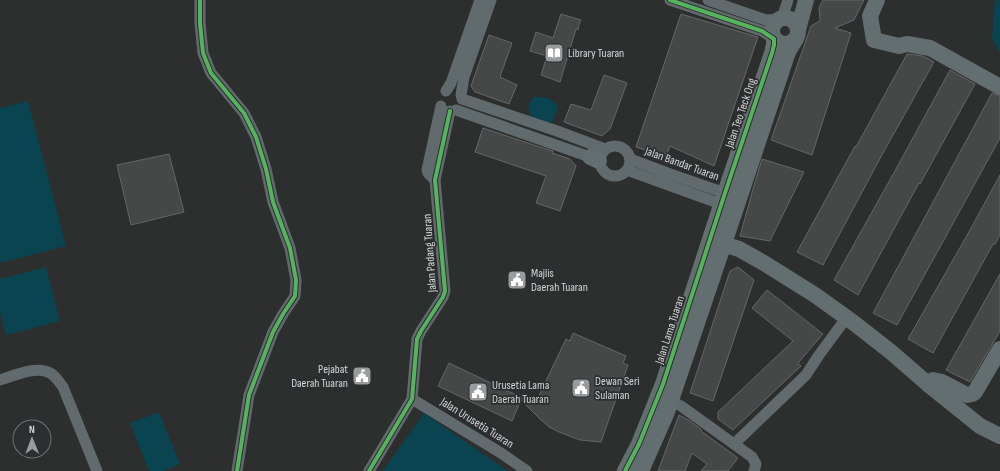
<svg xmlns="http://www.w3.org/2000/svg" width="1000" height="471" font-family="'Sofia Sans Condensed',sans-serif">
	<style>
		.green { fill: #0a4451 }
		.building { fill: #464848; stroke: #656667 }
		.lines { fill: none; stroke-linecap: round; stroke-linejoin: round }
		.street { stroke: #616b6e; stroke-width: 11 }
		.secondary { stroke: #636e70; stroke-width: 16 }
		.cycleway-casing { stroke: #2c2e2f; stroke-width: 6 }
		.cycleway { stroke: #56b35d; stroke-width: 4 }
		.labels { text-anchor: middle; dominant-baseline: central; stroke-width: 3.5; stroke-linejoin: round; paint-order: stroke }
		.poi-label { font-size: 12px; fill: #d4d6d7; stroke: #2c2e2f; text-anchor: start }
		.street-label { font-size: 12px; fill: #d4d6d7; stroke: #2c2e2f }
	</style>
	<rect width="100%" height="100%" fill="#2d2e2e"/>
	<g class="green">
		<polygon points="995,0 1000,0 1000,53 992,39"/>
		<path d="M 534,97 C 546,97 550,97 558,107 L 555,116 L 553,121 L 547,123 L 533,118 L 528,110 L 530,101 Z"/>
		<polygon points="28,101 66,246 0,263 0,108"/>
		<polygon points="46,267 60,321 6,335 0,312 0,279"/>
		<polygon points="159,412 180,464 163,471 149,471 130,423"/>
		<polygon points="424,413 508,471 383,471"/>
	</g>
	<g class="building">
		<polygon points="823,0 864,0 854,20 835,28 851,33 812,155 771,140 811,26 820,21 819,8"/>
		<polygon points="561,14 581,20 579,24 578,30 576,29 560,82 541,75 547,56 530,51 536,32 553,38"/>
		<polygon points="681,14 758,37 714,166 670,146 666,157 636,147"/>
		<polygon points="489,35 512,43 500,77 517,85 509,104 475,92 471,86"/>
		<polygon points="907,54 923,56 934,62 883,153 823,265 797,252 855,146 856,147"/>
		<polygon points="950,70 975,84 920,184 919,183 858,295 834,280 896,169"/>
		<polygon points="604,75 627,83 610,129 602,136 564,122 571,104 591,110"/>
		<polygon points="992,93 1000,96 1000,138 897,325 873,313"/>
		<polygon points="483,128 540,147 553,151 552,153 570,159 576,166 560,211 536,203 546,176 475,152"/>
		<polygon points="169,154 184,212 131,225 117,165"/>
		<polygon points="762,159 804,172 770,241 740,236 755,182"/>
		<polygon points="1000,175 1000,235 995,244 993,244 933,353 908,339 970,230"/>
		<polygon points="738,267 754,280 713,401 690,393 730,271"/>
		<polygon points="1000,274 1000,331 970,382 946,370"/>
		<polygon points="767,290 823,334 798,363 801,366 733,430 718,419 718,412 793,341 752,308"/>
		<polygon points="573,333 626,356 623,363 628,365 601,442 580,440 559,432 549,427 540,419 521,400 512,421 438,386 449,363 535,404 566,339 570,341"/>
		<polygon points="679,415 690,421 701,429 701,431 738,458 728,471 701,471 707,464 692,453 685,471 658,471"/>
	</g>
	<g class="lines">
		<g class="street">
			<polyline points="200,0 200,23 203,53 211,73 244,113 256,137 266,169 273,202 290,248 296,280 295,296 283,314 273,332 249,395 237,471"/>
			<polyline points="670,0 762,31 774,39"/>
			<polyline points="708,0 766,20 780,19"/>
			<polyline points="782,18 788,0"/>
			<polyline points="446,91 451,83 480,0"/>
			<polyline points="461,95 464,77 491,0"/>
			<polyline points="462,99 557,131 605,149"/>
			<polyline points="456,110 590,157"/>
			<circle cx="615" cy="161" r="15"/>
			<polyline points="630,159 670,174 725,193"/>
			<polyline points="627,170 721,204"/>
			<polyline points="435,180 428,173 427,170 441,106"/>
			<path d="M 0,380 C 13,376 37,365 50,373 C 56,376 59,382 63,387 L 97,471"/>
			<polyline points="412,399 501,453 527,471"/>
			<polyline points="670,401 681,406 752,457 756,464 754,471"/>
			<polyline points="734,444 806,375 819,355 847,317"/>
			<polyline points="369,471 412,399 417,339 421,331 443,297 445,291 435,180 450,111"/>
		</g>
		<g class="secondary">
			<polyline points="877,0 870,16 874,40 899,46 907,44 930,48 1000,87"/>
			<circle cx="785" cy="31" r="13"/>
			<polyline points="798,30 806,0"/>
			<polyline points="590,157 599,161"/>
			<polyline points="713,241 739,249 764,263 815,295 854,323 891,352 929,385 980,426 1000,436"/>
			<polyline points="929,385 933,380 942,382 967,395 972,394 975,392 1000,349"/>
			<polyline points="625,471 639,444 663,384 725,193 772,53 774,45 774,39"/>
			<polyline points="641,471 667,412 739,199 787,55 789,50 796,39"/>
		</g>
		<defs>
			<g id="cycleway">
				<polyline points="200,0 200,23 203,53 211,73 244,113 256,137 266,169 273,202 290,248 296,280 295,296 283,314 273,332 249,395 237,471"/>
				<polyline points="369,471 412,399 417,339 421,331 443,297 445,291 435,180 450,111"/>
				<polyline points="625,471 639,444 663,384 725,193 772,53 774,45 774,39 762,31 670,0"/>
			</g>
		</defs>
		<use href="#cycleway" class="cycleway-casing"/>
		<use href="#cycleway" class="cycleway"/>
	</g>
	<defs>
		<symbol id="library-square" viewBox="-11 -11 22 22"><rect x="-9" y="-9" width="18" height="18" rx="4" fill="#9a9b9c" stroke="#2c2e2f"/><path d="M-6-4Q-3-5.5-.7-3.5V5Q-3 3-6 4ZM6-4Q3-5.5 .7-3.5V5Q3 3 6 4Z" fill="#fff"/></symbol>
		<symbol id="civic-square" viewBox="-11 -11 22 22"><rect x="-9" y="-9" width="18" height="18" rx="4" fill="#9a9b9c" stroke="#2c2e2f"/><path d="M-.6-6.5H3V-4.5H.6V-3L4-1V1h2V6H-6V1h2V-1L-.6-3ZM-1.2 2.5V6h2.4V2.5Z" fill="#fff"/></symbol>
	</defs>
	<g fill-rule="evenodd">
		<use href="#library-square" x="543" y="42" width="22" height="22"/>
		<use href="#civic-square" x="506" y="269" width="22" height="22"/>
		<use href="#civic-square" x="351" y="365" width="22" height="22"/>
		<use href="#civic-square" x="570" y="377" width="22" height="22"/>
		<use href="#civic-square" x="467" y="381" width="22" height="22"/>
	</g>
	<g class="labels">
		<g class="poi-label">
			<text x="568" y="53">Library Tuaran</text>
			<text x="531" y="273">Majlis<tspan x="531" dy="14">Daerah Tuaran</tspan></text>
			<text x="348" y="369" text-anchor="end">Pejabat<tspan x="348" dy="14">Daerah Tuaran</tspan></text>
			<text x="595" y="381">Dewan Seri<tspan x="595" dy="14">Sulaman</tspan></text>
			<text x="492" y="385">Urusetia Lama<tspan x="492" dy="14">Daerah Tuaran</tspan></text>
		</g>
		<g class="street-label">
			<text transform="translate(741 113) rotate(-71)">Jalan Teo Teck Ong</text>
			<text transform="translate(682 164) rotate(20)">Jalan Bandar Tuaran</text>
			<text transform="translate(430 253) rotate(-94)">Jalan Padang Tuaran</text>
			<text transform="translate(670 330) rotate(-72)">Jalan Lama Tuaran</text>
			<text transform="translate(477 423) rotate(32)">Jalan Urusetia Tuaran</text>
		</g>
	</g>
	<g transform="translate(32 439) rotate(359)"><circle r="19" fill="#2c2e2f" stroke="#6f7172"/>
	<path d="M0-3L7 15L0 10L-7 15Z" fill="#9a9b9c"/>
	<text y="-6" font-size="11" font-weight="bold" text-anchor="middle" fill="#d4d6d7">N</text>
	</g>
</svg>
